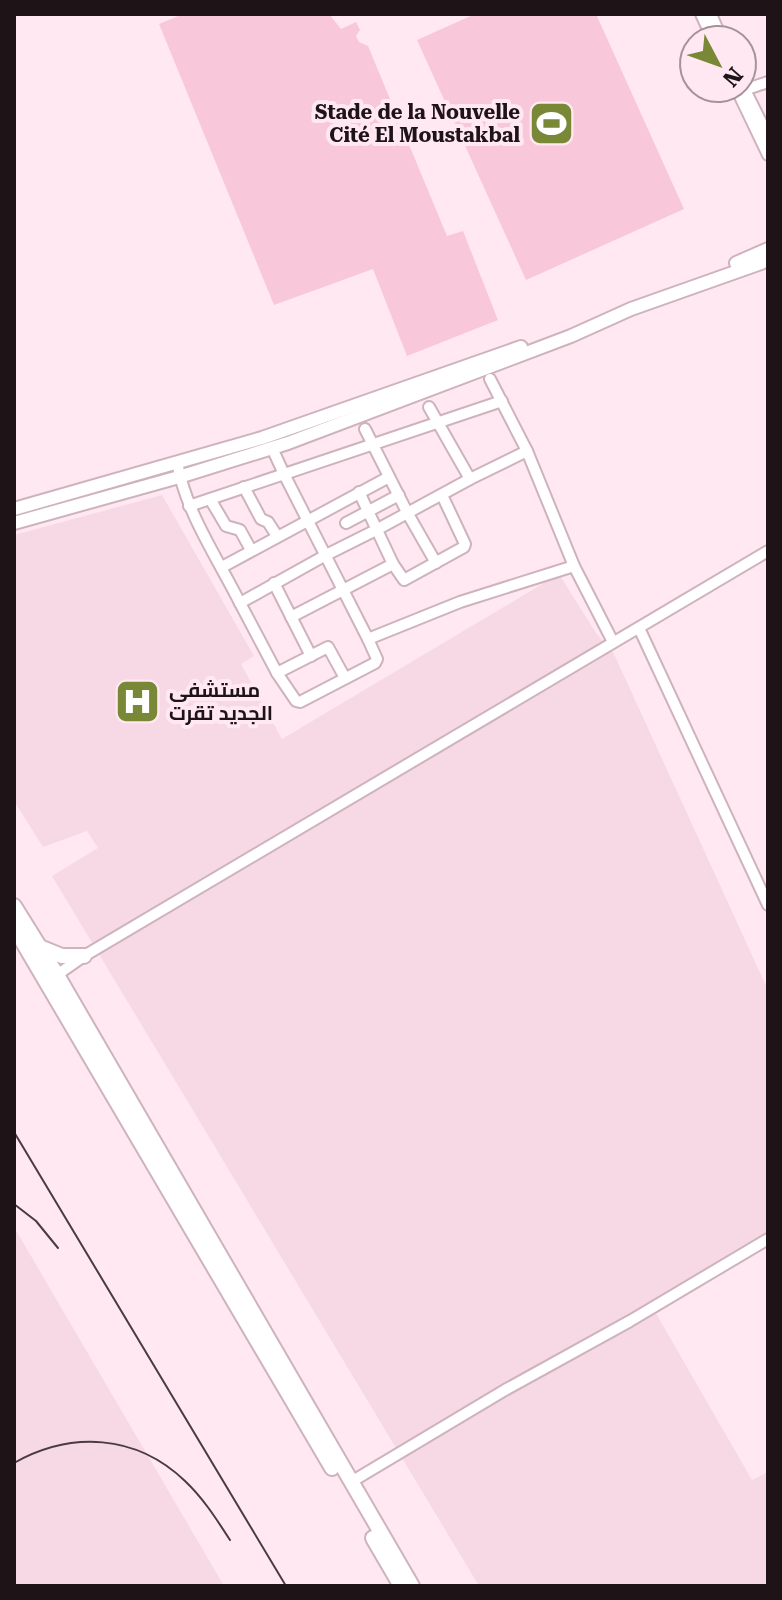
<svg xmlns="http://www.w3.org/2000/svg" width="782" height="1600" font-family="'Roboto Serif',Cairo,serif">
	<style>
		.built { fill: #f6d9e4 }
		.green { fill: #f8c7da }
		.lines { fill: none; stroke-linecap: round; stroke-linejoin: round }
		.minor-casing { stroke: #ceb3bd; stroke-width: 14 }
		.major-casing { stroke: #ceb3bd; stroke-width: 16 }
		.highway-casing { stroke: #ceb3bd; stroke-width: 18 }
		.minor { stroke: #fff; stroke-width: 10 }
		.major { stroke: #fff; stroke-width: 12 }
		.highway { stroke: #fff; stroke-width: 14 }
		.rail { stroke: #493c41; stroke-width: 2 }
		.labels { text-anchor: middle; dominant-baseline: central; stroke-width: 8; stroke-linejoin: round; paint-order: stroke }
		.poi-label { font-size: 20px; font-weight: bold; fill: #1e1418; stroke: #ffe8f1; text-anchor: end }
	</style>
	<rect width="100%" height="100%" fill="#ffe8f1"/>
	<g class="built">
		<polygon points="162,495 254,656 241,664 282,739 559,574 596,633 614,654 768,990 768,1231 650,1303 752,1480 768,1472 768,1586 479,1586 52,876 98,848 87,831 43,847 14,801 14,535"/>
		<polygon points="14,1227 224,1586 14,1586"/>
	</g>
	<g class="green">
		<polygon points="183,14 329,14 341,29 356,22 360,30 356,36 359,42 368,46 447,236 463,231 498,320 407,356 373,269 274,305 159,24"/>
		<polygon points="475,14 596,14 684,209 526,280 417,40"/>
	</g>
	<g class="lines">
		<defs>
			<g id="minor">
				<polyline points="701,14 713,40"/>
				<polyline points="711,14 722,40"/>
				<polyline points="742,84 768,136"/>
				<polyline points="736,88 768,155"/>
				<polyline points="744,90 768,82"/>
				<polyline points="429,407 470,479"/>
				<polyline points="365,429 408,514 436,563"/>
				<polyline points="272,448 284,474 368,639 460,602 574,566"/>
				<polyline points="527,451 574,566 613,642"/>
				<path d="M 177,462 C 186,513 217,557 240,603 L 326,555 L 376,530 L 470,479 L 527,451 L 490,379"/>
				<polyline points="244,487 261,519 268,522 277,536"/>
				<polyline points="359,492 393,564 404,580 464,547 465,544 442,495"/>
				<polyline points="210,499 226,526 240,530 251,550"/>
				<polyline points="189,506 502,401"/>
				<polyline points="346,523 399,495"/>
				<polyline points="222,567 389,477"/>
				<polyline points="274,583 311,656"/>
				<polyline points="240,603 277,673 296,701 300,702 375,663 377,659 368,639"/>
				<polyline points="291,617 393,564"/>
				<polyline points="639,628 768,905"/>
				<polyline points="277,673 328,647 345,678"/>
				<polyline points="54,977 84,956 768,551"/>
				<polyline points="351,1482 505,1390 630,1321 768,1239"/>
			</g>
			<g id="major">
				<polyline points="736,263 768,249"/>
				<polyline points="14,509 262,438 521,347"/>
				<polyline points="14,523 179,477 288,443 571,336 631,309 761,263 768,259"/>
			</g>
			<g id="highway">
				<polyline points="14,906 57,975 412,1586"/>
				<polyline points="14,927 332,1468"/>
				<polyline points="42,948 62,956 84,956"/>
				<polyline points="373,1538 401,1586"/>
			</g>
		</defs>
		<use href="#minor" class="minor-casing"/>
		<use href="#major" class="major-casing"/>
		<use href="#highway" class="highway-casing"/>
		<use href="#minor" class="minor"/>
		<use href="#major" class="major"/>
		<use href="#highway" class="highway"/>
		<g class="rail">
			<polyline points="14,1132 286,1586"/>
			<polyline points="14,1204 36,1221 58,1248"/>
			<path d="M 14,1463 C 71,1431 136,1434 185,1481 C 204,1499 217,1520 230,1540"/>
		</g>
	</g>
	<defs>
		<symbol id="stadium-square" viewBox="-11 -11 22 22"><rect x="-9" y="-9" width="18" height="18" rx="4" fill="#788837" stroke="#ffe8f1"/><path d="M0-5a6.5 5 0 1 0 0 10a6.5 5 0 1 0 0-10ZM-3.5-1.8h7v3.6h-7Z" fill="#fff"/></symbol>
		<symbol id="hospital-square" viewBox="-11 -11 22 22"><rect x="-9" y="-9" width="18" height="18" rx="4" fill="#788837" stroke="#ffe8f1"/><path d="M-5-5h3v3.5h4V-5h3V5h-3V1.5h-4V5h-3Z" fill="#fff"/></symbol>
	</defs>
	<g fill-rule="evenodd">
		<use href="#stadium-square" x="526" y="98" width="51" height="51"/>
		<use href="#hospital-square" x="112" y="676" width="51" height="51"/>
	</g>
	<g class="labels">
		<g class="poi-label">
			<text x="520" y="112">Stade de la Nouvelle<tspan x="520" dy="23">Cité El Moustakbal</tspan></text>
			<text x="169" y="690" text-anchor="start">مستشفى<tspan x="169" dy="23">الجديد تقرت</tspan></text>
		</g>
	</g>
	<rect width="782" height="1600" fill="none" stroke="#1e1418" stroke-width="32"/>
	<g transform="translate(718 64) rotate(131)"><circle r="38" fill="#ffe8f1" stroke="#a5939a" stroke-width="2"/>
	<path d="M0-6L14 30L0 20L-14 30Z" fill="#788837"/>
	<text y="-12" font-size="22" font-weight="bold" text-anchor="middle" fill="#1e1418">N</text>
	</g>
</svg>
